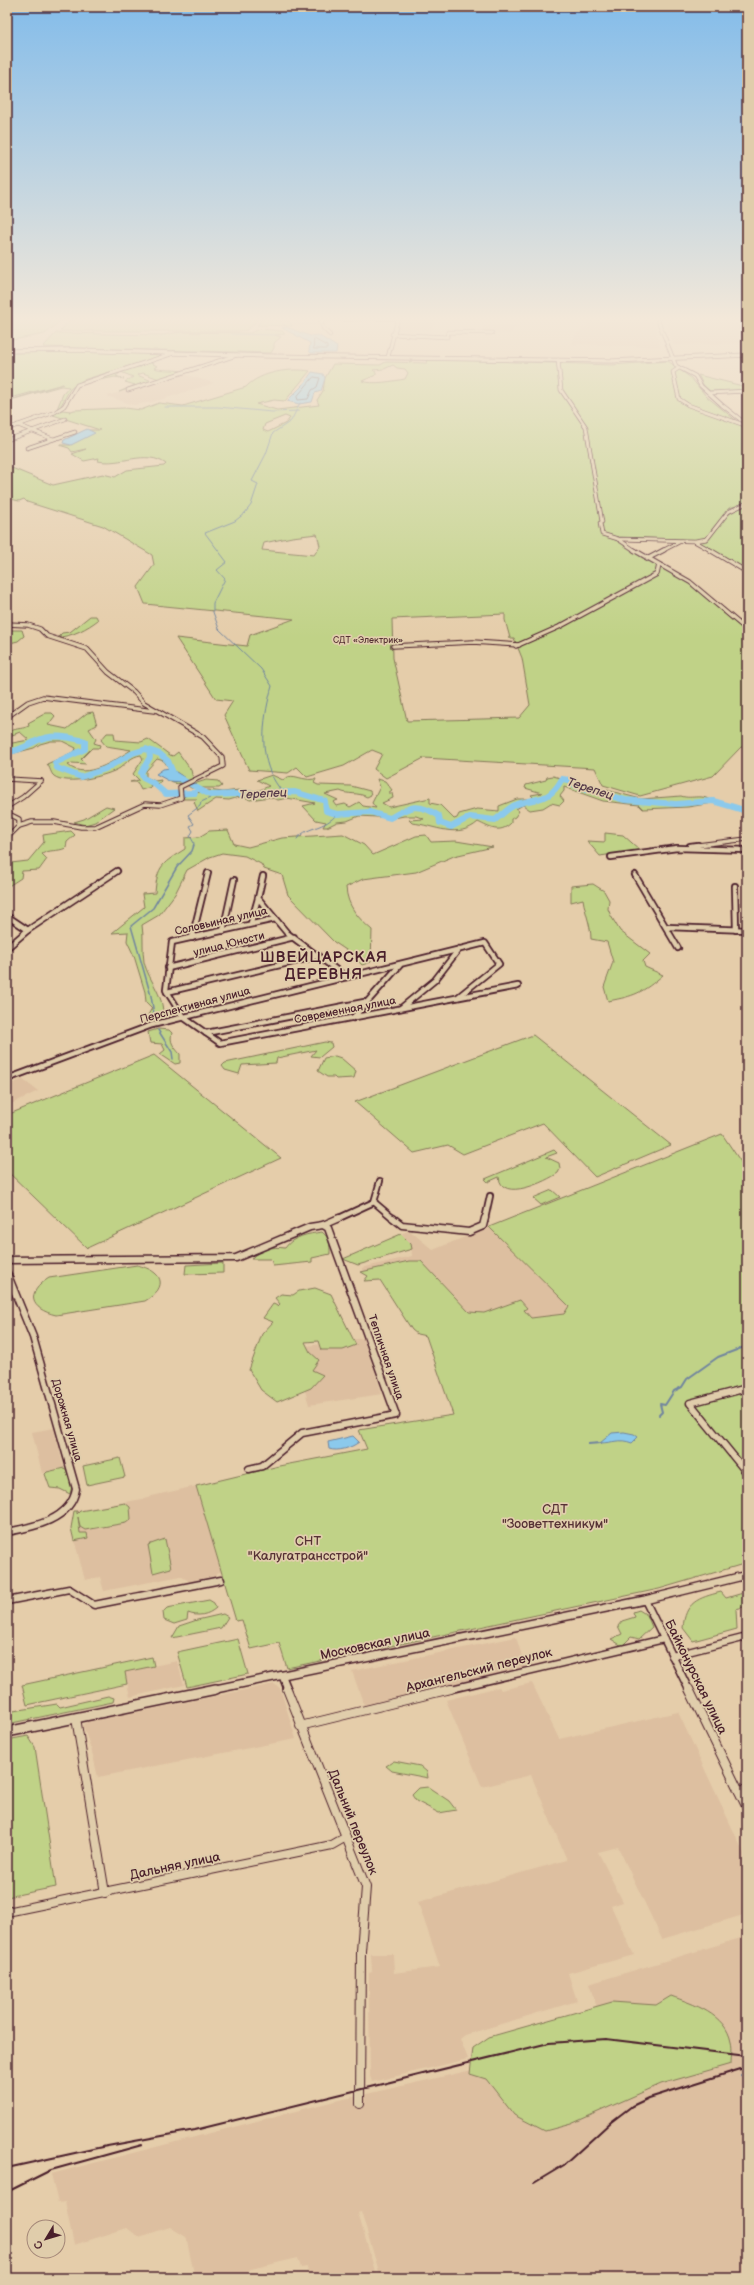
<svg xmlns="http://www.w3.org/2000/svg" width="754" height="2285" font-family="'Balsamiq Sans',sans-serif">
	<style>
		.built { fill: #ddbfa0 }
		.green { fill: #c0d287; stroke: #857859; fill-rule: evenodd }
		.water { fill: #8bc9ec; stroke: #71859f }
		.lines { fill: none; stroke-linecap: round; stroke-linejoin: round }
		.shore { stroke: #646378; stroke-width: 1 }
		.stream-far2 { stroke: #71859f; stroke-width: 1 }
		.stream-far1 { stroke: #71859f; stroke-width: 1.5 }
		.stream { stroke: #71859f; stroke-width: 2 }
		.river { stroke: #8bc9ec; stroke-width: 6 }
		.minor-far4-casing { stroke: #4a1f2b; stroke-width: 4.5 }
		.minor-far3-casing { stroke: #4a1f2b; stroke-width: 5.5 }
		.minor-far2-casing { stroke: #4a1f2b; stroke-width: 8 }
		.minor-far1-casing { stroke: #4a1f2b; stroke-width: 9 }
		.minor-casing { stroke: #4a1f2b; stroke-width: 10 }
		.major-far2-casing { stroke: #4a1f2b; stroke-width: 5 }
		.major-far1-casing { stroke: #4a1f2b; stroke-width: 10 }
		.major-casing { stroke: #4a1f2b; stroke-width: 12 }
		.minor-far4 { stroke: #e0cdab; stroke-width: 3 }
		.minor-far3 { stroke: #e0cdab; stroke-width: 3.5 }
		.minor-far2 { stroke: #e0cdab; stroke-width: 4.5 }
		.minor-far1 { stroke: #e0cdab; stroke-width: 6 }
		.minor { stroke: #e0cdab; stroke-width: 8 }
		.major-far2 { stroke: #e0cdab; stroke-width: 3.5 }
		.major-far1 { stroke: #e0cdab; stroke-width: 7 }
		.major { stroke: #e0cdab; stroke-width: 9 }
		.rail { stroke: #4a1f2b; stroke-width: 2 }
		.labels { text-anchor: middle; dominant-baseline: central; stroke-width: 3.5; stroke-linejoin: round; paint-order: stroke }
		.far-park-label { font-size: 9px; fill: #563134; stroke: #e0cdab }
		.street-label { font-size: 11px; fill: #4a1f2b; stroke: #e0cdab }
		.water-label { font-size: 12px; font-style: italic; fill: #543848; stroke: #e0cdab }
		.near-park-label { font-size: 13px; fill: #563134; stroke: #e0cdab }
		.near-street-label { font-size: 13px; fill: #4a1f2b; stroke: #e0cdab }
		.district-label { font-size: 15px; font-weight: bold; letter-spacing: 1px; fill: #4a1f2b; stroke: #e0cdab }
	</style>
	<rect width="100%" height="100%" fill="#e5cdaa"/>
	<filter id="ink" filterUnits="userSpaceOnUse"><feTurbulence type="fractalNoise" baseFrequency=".025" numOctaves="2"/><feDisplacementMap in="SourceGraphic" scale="8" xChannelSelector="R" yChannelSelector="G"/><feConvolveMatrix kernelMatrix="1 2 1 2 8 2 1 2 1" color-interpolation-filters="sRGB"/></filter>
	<g filter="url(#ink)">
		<g class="built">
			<polygon points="289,318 317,318 320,325 293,326"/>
			<polygon points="401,318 435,318 432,330 429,331 397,330"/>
			<polygon points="728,318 732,323 736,323 742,328 747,328 747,343 673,345 666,319"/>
			<polygon points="587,321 655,321 660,347 572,344 575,336 584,327 587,327"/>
			<polygon points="495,325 508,325 518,326 510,334 483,333 483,327"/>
			<polygon points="183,374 214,383 153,402 133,405 107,396"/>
			<polygon points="22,1079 38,1091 7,1106 7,1086"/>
			<polygon points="489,1227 569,1306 565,1314 531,1318 523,1310 527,1308 520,1300 484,1313 469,1312 421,1261 365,1273 362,1268 412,1256 411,1244 401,1234 409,1230 433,1250"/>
			<polygon points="364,1338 382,1394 309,1405 293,1348"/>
			<polygon points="54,1428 64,1468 42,1473 32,1432"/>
			<polygon points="196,1486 221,1572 216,1573 217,1577 190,1582 181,1576 104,1591 100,1577 85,1580 71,1528 74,1511 148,1498 152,1496"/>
			<polygon points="516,1637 526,1669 365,1708 352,1671"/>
			<polygon points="177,1661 184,1685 130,1697 125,1672"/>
			<polygon points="532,1683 559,1739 678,1712 747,1860 747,1914 662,1939 618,1847 598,1852 623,1902 611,1906 634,1955 568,1973 577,2001 465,2035 460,2039 468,2059 372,2082 370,2076 369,1989 369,1973 372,1972 371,1954 393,1954 394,1973 440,1967 418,1902 567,1860 531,1775 482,1787 446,1700 499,1687 501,1690"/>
			<polygon points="274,1684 280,1688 296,1739 98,1777 92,1752 83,1726 87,1722"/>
			<polygon points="747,1936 747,2278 381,2278 361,2212 358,2213 377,2278 309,2278 307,2267 301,2268 298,2258 251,2269 248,2271 249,2278 195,2278 186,2237 170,2227 139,2237 127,2228 74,2245 65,2202 58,2203 51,2174 331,2102 503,2063 601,2019 589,1984"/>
		</g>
		<g class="green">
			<polygon points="7,318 64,318 45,334 7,341"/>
			<polygon points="72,318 260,318 247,330 238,331 60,331"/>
			<polygon points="263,318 287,318 287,319 275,320 289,321 292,326 257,325"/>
			<polygon points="260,329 282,331 285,334 275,335 281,337 274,343 274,348 271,353 43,347 56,333 162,335 181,332 250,333"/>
			<polygon points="41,350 160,354 159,357 83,380 70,389 60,407 57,409 63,394 69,387 61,386 7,401 63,384 7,399 7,353"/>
			<path d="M 428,359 L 612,365 L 668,361 L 691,378 L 706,396 L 738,422 L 747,425 L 747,503 L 729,508 L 705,538 L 694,540 L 620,537 L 614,539 L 641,557 L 687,582 L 747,632 L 747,747 L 741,747 L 713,776 L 640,796 L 603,785 L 595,768 L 424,758 L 386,778 L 374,769 L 382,754 L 372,750 L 344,766 L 307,777 L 297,767 L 288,773 L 249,770 L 224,715 L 233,701 L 216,699 L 176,638 L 247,646 L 250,635 L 294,619 L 145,604 L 138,587 L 154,565 L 152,555 L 103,526 L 27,502 L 24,499 L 19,501 L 7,498 L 7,466 L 53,485 L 103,474 L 115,477 L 127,470 L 164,466 L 166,464 C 146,449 120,466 98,461 L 99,458 L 84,461 L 72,454 L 86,449 L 72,452 L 69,448 L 59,445 L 71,445 L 89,430 L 100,430 L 53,415 L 62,410 L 71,411 L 69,412 L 74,410 L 125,408 L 141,410 L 159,403 L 183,406 L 246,387 C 261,371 291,368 310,371 L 285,401 L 274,400 L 256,404 L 277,410 L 319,405 L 317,400 L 323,391 L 325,378 L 333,364 L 380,365 L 386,362 L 427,363 ZM 393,365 L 397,368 L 405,369 L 408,373 L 405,379 C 394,381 372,385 362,381 L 376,375 L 376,372 L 373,370 L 384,369 ZM 285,416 L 290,418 L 286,423 L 268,432 L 263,430 L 265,424 ZM 317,534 L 320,546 L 314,555 L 262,550 L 264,543 L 292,537 ZM 505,614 L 505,620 L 510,638 L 514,638 L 522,658 L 530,705 L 519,718 L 407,721 L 393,658 L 392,619 Z"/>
			<path d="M 149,362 L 157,366 L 154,368 C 163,371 172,369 181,371 L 159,379 L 143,373 L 137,375 L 152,381 L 159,379 L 122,391 L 119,392 L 135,385 L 125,382 L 133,377 L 121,372 L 116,376 L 124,379 L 115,377 L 95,381 L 134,367 L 141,367 L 139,366 Z"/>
			<polygon points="698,375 747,387 747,390 710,391 704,386"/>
			<path d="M 747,506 L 747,571 L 697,542 L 707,540 C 718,526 728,509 747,506 Z"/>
			<path d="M 90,616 L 96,616 L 98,620 C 88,628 71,637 58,637 L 62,633 L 70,632 Z"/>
			<polygon points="7,630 22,630 24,636 18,641 10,643 7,648"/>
			<path d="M 93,712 L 97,725 L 89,729 L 96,739 L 94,743 L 100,745 L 99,748 L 92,748 L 81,759 L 86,764 L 72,763 L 68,765 C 86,781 115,760 131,750 L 106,746 L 101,740 L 107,733 L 114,733 L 115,740 L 141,742 L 148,739 L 170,755 L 173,756 L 178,752 L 191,770 L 193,779 C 186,783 176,786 169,781 L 176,782 L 182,776 L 168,767 L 164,761 L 157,759 L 146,771 L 146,777 L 155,781 L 161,780 L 160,783 L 150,785 L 151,787 L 141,790 L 137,782 L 130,782 L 139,780 L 133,774 L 143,759 L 141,755 C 132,756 126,763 120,768 C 107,776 67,786 54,776 C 51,774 50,767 47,764 L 75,751 L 76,748 L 62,741 L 51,741 L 40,744 L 34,748 L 7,755 L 7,744 L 29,740 L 20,732 L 7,737 L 7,734 C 14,727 21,730 29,726 L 28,723 L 46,713 L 52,713 L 55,716 L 48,725 L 67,729 L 87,713 Z"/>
			<path d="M 272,775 L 283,780 C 291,773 297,778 306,779 C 309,780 313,779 316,779 L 314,783 L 318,785 L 351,786 L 370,791 L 371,795 L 367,797 C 358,792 348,795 340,791 L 325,794 L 338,800 L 333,802 L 336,806 L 345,804 L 350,807 L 359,802 L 363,806 L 376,808 L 372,803 L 380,787 L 377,779 L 385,781 L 392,790 L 388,793 L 392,793 L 393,798 L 382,803 L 389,807 L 430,798 L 430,803 L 440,805 L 454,819 L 457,818 L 459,814 L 477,809 L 499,811 L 499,806 L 517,799 L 535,799 L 531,795 L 542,793 L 525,788 L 526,785 L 546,780 L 547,777 L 553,776 L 641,799 L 681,796 C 692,800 704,792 713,803 L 688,807 L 643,809 L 639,805 L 603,801 L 564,787 L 564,791 L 560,796 L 564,801 L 560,805 L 551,803 L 543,808 L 530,810 L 523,805 L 516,809 L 519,811 L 515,817 L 511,819 L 511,823 C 500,834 490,828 478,822 C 458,840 434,825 412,823 L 409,820 L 424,819 L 416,816 L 404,816 L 394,818 L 359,816 L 347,821 L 337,822 L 327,827 L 323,827 L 326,822 L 316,820 L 303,806 L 315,803 L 287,798 L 278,800 L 270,797 L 250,800 L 243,796 L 229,800 L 216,799 L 198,811 L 194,802 L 197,799 L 182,799 L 185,796 L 208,790 L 223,792 L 239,790 L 245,792 L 260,790 L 269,786 L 257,780 Z"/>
			<polygon points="206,780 218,781 222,786 219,788 191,788 188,786"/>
			<polygon points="106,806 114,808 95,822 85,825 74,822 84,819"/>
			<path d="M 228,830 L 234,844 L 248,847 L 282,838 L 343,834 L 364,845 L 373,855 L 416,836 L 426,835 L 431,842 L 456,841 L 493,847 L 454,856 L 416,872 L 363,879 L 346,887 C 347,906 358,918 372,930 L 371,962 L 362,965 L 349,952 L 334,942 L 288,895 L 282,875 L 264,869 L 261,864 L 245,856 L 222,853 L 210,857 L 187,870 L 175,894 L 159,915 L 142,925 C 144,937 142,949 144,962 C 149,982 167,998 162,1020 L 153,1022 L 148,1015 L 152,1008 L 146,1002 L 145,992 L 134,956 L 127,941 L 128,932 L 112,933 L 144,907 L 142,894 L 155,893 C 157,865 163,863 185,849 L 185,838 L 199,837 L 209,831 Z"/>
			<path d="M 71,831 L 75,835 L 67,842 L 66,848 C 57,852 50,849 42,854 L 47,859 L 39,870 L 22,871 L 21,878 L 7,887 L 7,873 L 12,870 L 9,868 L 11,863 L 28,861 L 44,842 L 43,835 Z"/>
			<polygon points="605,833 623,835 640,850 600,856 587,841 605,842"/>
			<path d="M 593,884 L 604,891 L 609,900 L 608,909 L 611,916 L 620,931 L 650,954 L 643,961 L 645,967 L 663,975 C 642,993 635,996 608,1001 L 604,987 L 613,962 L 607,942 L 591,939 C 591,925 585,913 583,899 L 571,902 L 571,886 Z"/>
			<path d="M 158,1029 L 169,1030 L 172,1033 C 169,1042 174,1047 180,1054 L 180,1063 L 175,1064 L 160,1054 L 165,1050 L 162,1044 L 150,1043 L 148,1032 Z"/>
			<polygon points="533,1035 671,1145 595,1177 543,1123 463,1154 448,1145 414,1153 355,1102"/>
			<polygon points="325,1042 331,1043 332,1047 320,1057 311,1056 316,1050 277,1058 276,1063 242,1065 239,1074 225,1070 222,1066 225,1063"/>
			<polygon points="154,1055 281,1158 87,1248 7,1171 7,1115"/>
			<polygon points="335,1056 341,1058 356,1071 354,1078 336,1079 334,1077 327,1077 318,1071 324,1058"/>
			<polygon points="722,1134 747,1171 747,1563 659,1589 287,1668 279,1643 251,1649 242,1620 236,1621 196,1486 279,1466 367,1449 359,1430 453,1415 426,1336 417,1334 412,1330 380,1280 364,1281 368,1276 361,1272 409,1261 421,1261 469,1312 484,1313 520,1300 527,1308 524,1310 531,1318 564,1314 569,1306 489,1227"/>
			<path d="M 554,1150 L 557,1153 L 546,1157 L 559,1163 L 560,1169 L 558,1173 C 547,1181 501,1203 499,1177 L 488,1182 L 485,1179 Z"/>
			<polygon points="552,1190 560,1197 541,1205 533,1198"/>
			<path d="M 322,1232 C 330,1238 330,1245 330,1254 L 312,1258 L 312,1262 L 273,1266 L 271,1259 L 251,1259 C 259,1249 272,1246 285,1248 C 293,1236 308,1234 322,1232 Z"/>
			<polygon points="401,1234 411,1244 412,1249 358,1265 343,1259"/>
			<polygon points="223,1263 223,1273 185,1274 186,1265"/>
			<path d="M 137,1265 C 162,1271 170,1286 145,1301 L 56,1315 C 30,1309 25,1293 49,1278 Z"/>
			<polygon points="315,1288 331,1294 356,1345 343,1350 321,1350 318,1341 305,1342 310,1352 319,1360 312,1370 323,1375 311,1388 277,1402 261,1390 249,1370 262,1334 273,1322 263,1318 273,1304 278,1306 280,1304 275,1298 281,1294 293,1295 299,1291"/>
			<polygon points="120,1458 125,1477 87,1485 83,1466"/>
			<polygon points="64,1468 67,1470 72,1486 70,1494 60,1489 50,1488 45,1474 47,1472"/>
			<polygon points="125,1503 130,1507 131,1519 126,1523 85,1530 80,1527 78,1517 80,1533 87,1533 88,1538 74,1541 71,1528 74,1511 77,1511 77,1514 80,1511"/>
			<polygon points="165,1539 171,1568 153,1573 148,1545"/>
			<path d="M 747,1586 L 747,1606 L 736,1609 L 737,1629 L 693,1641 L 683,1628 C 685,1602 698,1598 721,1592 L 726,1598 L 743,1593 Z"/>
			<path d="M 209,1600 L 214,1603 L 216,1608 C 208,1615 198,1617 188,1613 L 187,1620 L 174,1624 L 164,1620 L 163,1612 L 167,1608 Z"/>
			<polygon points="639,1610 647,1615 652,1627 639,1639 631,1637 622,1646 611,1639 622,1634 618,1626 622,1621 635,1617 633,1612"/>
			<polygon points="223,1614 228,1617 221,1628 172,1638 179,1626 197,1620"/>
			<polygon points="238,1639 248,1674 187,1687 177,1652"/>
			<polygon points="152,1657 154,1666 125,1672 127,1684 27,1705 22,1685"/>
			<polygon points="108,1696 114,1698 113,1702 7,1724 7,1712 57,1704 60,1707"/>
			<polygon points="28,1736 35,1747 56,1887 7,1897 7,1740"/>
			<polygon points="394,1761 420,1766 427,1772 428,1778 392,1771 386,1766"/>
			<polygon points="428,1787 449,1801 456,1810 439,1813 416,1801 412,1795 419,1788"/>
			<path d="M 671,1996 C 693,2004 726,2014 731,2042 C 733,2049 731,2057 731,2064 L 661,2084 L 571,2124 L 545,2131 L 514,2115 L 486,2079 L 470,2074 L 473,2048 L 489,2037 L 612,2002 L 656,2005 Z"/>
		</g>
		<g class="water">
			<polygon points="286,327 310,336 318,335 337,347 336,353 311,353 309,351 310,343 282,328"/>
			<polygon points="312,372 323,374 325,378 321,391 315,393 312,402 299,404 287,401 303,385"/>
			<polygon points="87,429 95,433 71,445 63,443 64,440"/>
			<polygon points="170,768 185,778 185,780 183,782 169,781 156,774 163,769"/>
			<path d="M 624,1432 L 634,1434 L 638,1437 L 632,1443 C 619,1438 613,1443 600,1443 L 612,1433 Z"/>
			<path d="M 353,1436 L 359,1442 C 351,1448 338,1452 329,1449 L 328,1442 Z"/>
		</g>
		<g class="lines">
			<g class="shore">
				<polygon points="314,339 327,346 327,349 314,349"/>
				<polygon points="314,377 320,378 317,387 312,390 308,399 298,400 297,397"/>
			</g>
			<g class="stream-far2">
				<polyline points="277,318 287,327"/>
				<polyline points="232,334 278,335"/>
				<polyline points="165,407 218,407 272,412 299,411"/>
				<path d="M 283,794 C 280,788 276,784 273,778 C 258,750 264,715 272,686 L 261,669 L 219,629 L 213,612 L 213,603 L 225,579 L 217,570 L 227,562 L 205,533 L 235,521 L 245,513 L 251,505 L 258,484 L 252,481 L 266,454 L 273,433 L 291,421 L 300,403"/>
				<path d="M 297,839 C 304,827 326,829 337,814"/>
				<polyline points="193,846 194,843 190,836 193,831 190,826 194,824 188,815 200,806 201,802 210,798 210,795"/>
			</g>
			<g class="stream-far1">
				<polyline points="155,1020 151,996 131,926 153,908 177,867 192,851 194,845"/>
				<polyline points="158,1030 172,1052 173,1059"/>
			</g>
			<g class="stream">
				<polyline points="659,1415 662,1412 660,1404 665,1405 674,1391 682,1387 687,1379 718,1357 747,1346"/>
				<polyline points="588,1444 601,1443"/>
				<polyline points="741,2075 747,2078"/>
			</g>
			<g class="river">
				<polyline points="149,750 150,757 141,773 143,778 153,783 166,794 195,793"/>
				<path d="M 7,752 C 19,751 26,746 36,741 C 52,733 68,737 85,741 L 85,749 L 55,763 L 57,768 L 81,777 L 105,769 L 133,753 L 146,749 L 160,754 L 168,761 L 174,775 L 210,795 L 295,792 L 325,801 L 326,811 L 337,814 L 370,812 L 390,818 C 410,806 418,802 439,816 L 440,823 L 451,827 L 470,817 L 495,820 C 502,815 508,808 515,805 C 538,796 548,804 562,779 L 569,780 L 576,786 L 625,800 L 676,804 L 713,801 L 747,811"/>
			</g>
			<defs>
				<g id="minor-far4">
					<polyline points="657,318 676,366 695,376 701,386 722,405 741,420 747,421"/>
					<polyline points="320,319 323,328 330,335"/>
					<polyline points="320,320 397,318"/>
					<polyline points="741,328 747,327"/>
					<polyline points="392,334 447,337 448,332 492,333"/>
					<polyline points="388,357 398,318"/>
					<polyline points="558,360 561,390 586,427 602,522 600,523 602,534 618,539 694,541 712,551"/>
					<polyline points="679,368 673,372 679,399 688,405 747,426"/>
					<polyline points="128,390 237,355"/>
					<polyline points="710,393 747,391"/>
					<polyline points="18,425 53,439"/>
					<polyline points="7,429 55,412 64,406 77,385 174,353"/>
					<polyline points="7,440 65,419"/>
					<polyline points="27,448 75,432"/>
					<polyline points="618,539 636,551"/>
					<polyline points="695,541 707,539 728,512 747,503"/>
					<polyline points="662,551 681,541"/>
				</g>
				<g id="minor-far3">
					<polyline points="634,550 690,582 747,630"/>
					<polyline points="710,550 747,572"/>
					<polyline points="647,559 664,550"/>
					<polyline points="7,624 28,625 40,629 47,636 87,649 108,672 134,692 144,703 203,737 222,757 223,766 180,787 181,798 160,805 145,804 95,827 81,827 54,822 32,822 19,826 7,838"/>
					<polyline points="393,646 473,642 519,645"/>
					<polyline points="516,646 559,627 657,574 659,565"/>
					<polyline points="7,717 28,702 43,697 154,711"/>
					<polyline points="7,779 41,781"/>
					<polyline points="7,807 23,797 41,781"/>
					<polyline points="7,813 19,819 19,826"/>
					<polyline points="690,846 747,839"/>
				</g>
				<g id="minor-far2">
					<polyline points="690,846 698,845"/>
					<polyline points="611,857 677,848 747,850"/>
					<polyline points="635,875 678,948"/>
					<polyline points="263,876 258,898 287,933 346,977"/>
					<polyline points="735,886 736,930"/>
					<polyline points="7,916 28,930 7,948"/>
					<polyline points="275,919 172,942 166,990 183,1017 220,1043 518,986"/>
					<polyline points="251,923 258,898"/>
					<polyline points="667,927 747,930"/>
					<polyline points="28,930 117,871"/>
					<polyline points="223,931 234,880"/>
					<polyline points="192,938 208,873"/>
					<polyline points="168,968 294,937"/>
					<polyline points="167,992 318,956"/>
					<polyline points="401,1008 435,980 459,949"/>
					<polyline points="353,1018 400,965"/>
					<polyline points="206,1033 364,1002"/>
					<polyline points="7,1079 152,1025 485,943 499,964 458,997"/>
					<polyline points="380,1181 374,1202 394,1219"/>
					<polyline points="337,1219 374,1202"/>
					<polyline points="485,1219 490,1196"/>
				</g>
				<g id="minor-far1">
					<polyline points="393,1218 402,1225 469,1232 483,1226 485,1218"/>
					<polyline points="7,1260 236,1258 310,1227 323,1225 339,1218"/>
					<path d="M 7,1273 L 33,1337 L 76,1489 C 71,1520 33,1527 7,1532"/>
					<polyline points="747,1388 690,1403 747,1473"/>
					<polyline points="249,1469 262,1466 302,1433 396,1415 328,1228 323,1225"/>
					<polyline points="645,1600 689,1690"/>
					<polyline points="7,1601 69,1589 94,1605 221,1580"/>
					<polyline points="672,1656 747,1637"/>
					<polyline points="282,1675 288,1690"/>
					<polyline points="447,1690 664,1639"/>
				</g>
				<g id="minor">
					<polyline points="287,1689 366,1887 361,1951 360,2104"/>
					<polyline points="689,1689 747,1808"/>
					<polyline points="76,1718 105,1893"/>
					<polyline points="300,1726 451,1689"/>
					<polyline points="739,1791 747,1789"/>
					<polyline points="7,1912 332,1845 346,1837"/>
				</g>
				<polyline id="major-far2" points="7,351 72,350 268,356 612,361 747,355"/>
				<polyline id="major-far1" points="211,1690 645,1600 747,1575"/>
				<polyline id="major" points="7,1732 216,1689"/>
			</defs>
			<use href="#minor-far4" class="minor-far4-casing"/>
			<use href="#minor-far3" class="minor-far3-casing"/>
			<use href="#minor-far2" class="minor-far2-casing"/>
			<use href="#minor-far1" class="minor-far1-casing"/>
			<use href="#minor" class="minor-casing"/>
			<use href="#major-far2" class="major-far2-casing"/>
			<use href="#major-far1" class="major-far1-casing"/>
			<use href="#major" class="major-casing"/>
			<use href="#minor-far4" class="minor-far4"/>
			<use href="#minor-far3" class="minor-far3"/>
			<use href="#minor-far2" class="minor-far2"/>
			<use href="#minor-far1" class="minor-far1"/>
			<use href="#minor" class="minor"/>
			<use href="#major-far2" class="major-far2"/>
			<use href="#major-far1" class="major-far1"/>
			<use href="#major" class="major"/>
			<g class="rail">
				<polyline points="7,2168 102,2147 195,2130 549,2043 606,2039 747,2056"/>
				<polyline points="534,2183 564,2165 611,2122 632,2106 649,2098 747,2067"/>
				<polyline points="7,2192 51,2170 142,2145"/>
			</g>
		</g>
	</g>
	<linearGradient id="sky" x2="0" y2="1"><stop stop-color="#83bcea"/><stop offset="0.5" stop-color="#f3e8d9"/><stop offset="1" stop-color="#f3e8d9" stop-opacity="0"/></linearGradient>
	<rect width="754" height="638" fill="url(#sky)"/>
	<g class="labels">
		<g class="far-park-label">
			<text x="368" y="640">СДТ «Электрик»</text>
		</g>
		<g class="street-label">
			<text transform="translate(221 921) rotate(-13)">Соловьиная улица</text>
			<text transform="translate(229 944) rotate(-14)">улица Юности</text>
			<text transform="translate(195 1005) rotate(-15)">Перспективная улица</text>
			<text transform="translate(345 1010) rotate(-11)">Современная улица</text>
			<text transform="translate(386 1357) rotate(71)">Тепличная улица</text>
			<text transform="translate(67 1420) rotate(74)">Дорожная улица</text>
		</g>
		<g class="water-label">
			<text transform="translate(590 789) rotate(18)">Терепец</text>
			<text transform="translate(263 794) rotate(-3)">Терепец</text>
		</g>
		<g class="near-park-label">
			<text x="555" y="1509">СДТ<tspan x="555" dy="15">"Зооветтехникум"</tspan></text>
			<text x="308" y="1541">СНТ<tspan x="308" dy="15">"Калугатрансстрой"</tspan></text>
		</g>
		<g class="near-street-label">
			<text transform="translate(375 1644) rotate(-12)">Московская улица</text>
			<text transform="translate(479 1670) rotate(-14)">Архангельский переулок</text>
			<text transform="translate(696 1677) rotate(64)">Байконурская улица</text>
			<text transform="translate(353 1822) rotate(68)">Дальний переулок</text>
			<text transform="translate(175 1866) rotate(-12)">Дальняя улица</text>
		</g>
		<g class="district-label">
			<text x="324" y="957">ШВЕЙЦАРСКАЯ<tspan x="324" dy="17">ДЕРЕВНЯ</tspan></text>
		</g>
	</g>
	<rect width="754" height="2285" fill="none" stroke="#e0cdab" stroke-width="24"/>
	<rect x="12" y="12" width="730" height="2261" fill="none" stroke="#4a1f2b" stroke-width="1.5" filter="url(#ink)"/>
	<g transform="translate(46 2239) rotate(232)"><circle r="19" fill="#e0cdab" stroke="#a48778"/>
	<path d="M0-3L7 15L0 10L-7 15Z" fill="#4a1f2b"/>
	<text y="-6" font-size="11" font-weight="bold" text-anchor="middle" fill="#4a1f2b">С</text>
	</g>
</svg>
